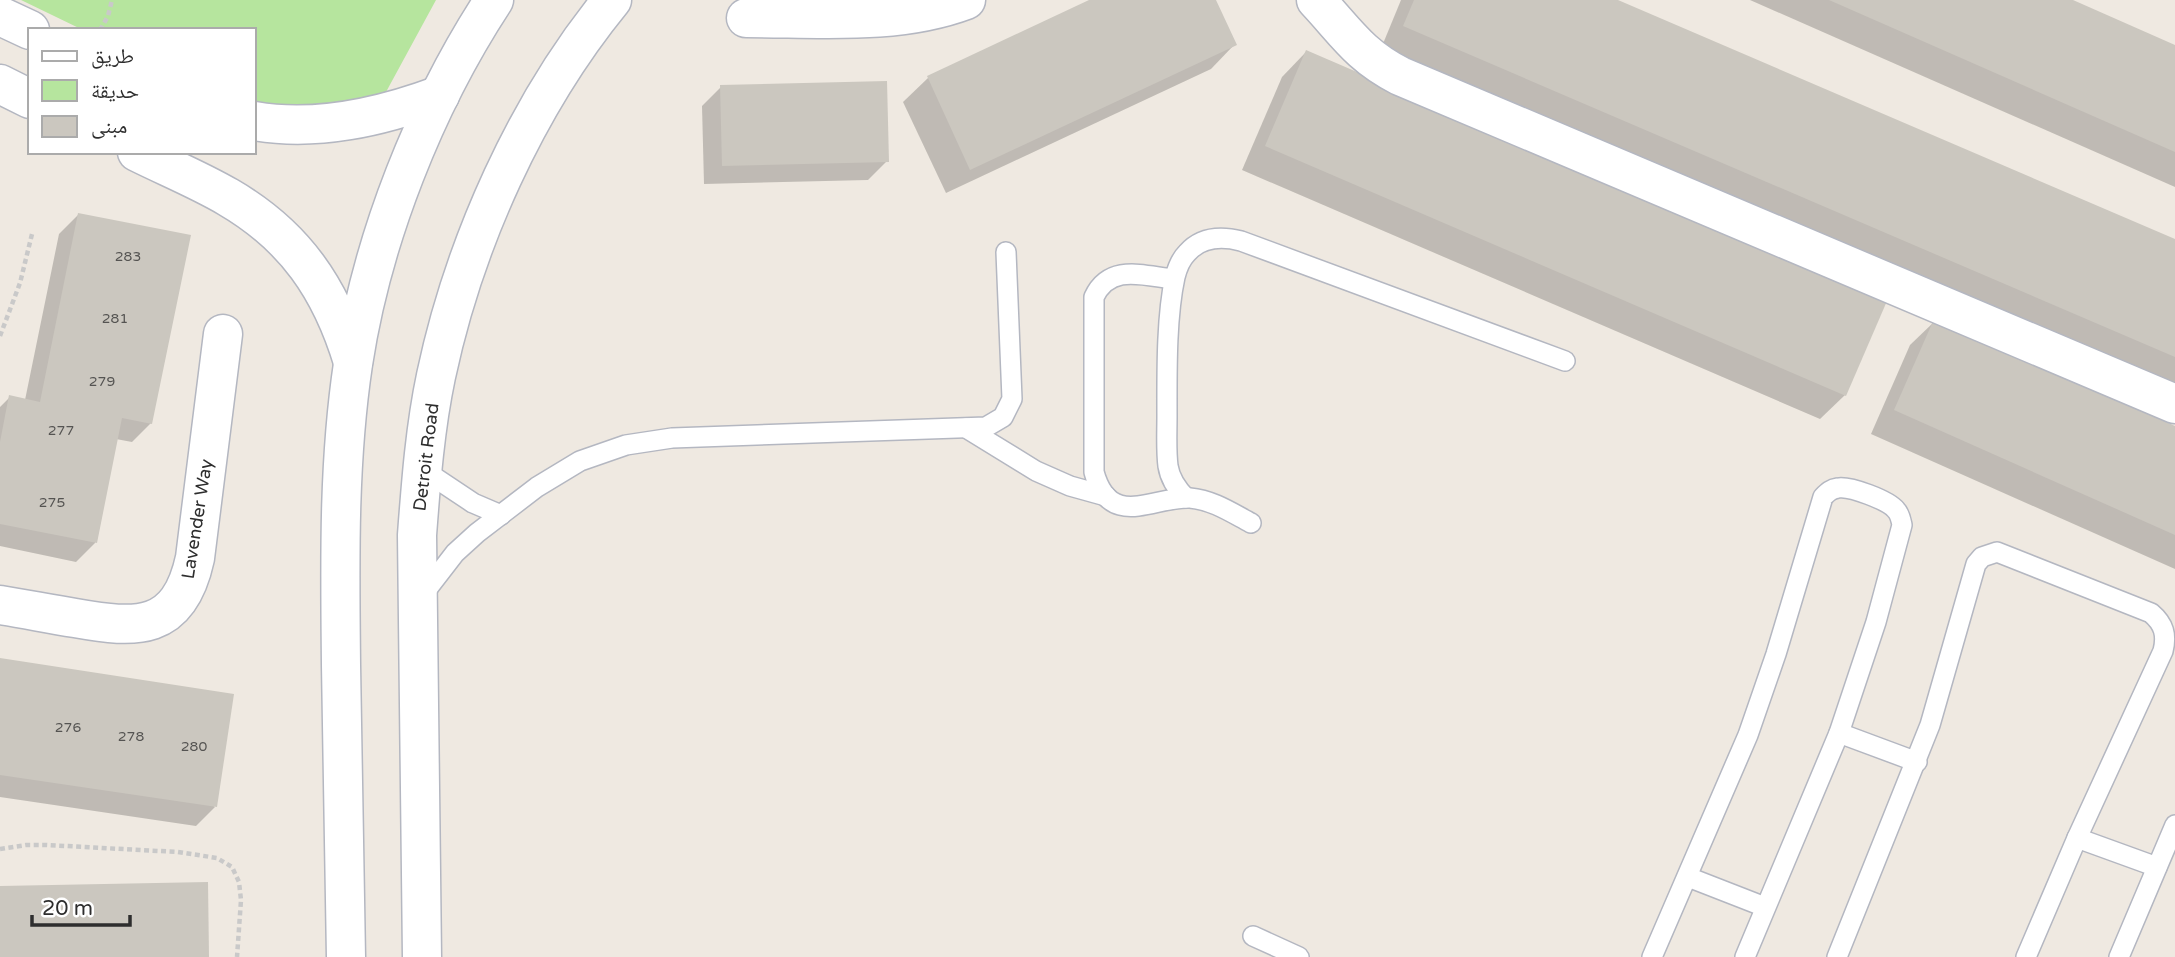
<svg xmlns="http://www.w3.org/2000/svg" width="2175" height="957" font-family="'Varela Round','Noto Naskh Arabic',sans-serif">
	<style>
		.green { fill: #b6e59e }
		.shadow { fill: #0003 }
		.building { fill: #cbc7bf }
		.lines { fill: none; stroke-linecap: round; stroke-linejoin: round }
		.lane-casing { stroke: #b4b7c1; stroke-width: 22 }
		.street-casing { stroke: #b4b7c1; stroke-width: 41 }
		.secondary-casing { stroke: #b4b7c1; stroke-width: 41 }
		.path { stroke: #c9c9c9; stroke-width: 4.5; stroke-dasharray: 5 3.5; stroke-linecap: butt }
		.lane { stroke: #fff; stroke-width: 19 }
		.street { stroke: #fff; stroke-width: 38 }
		.secondary { stroke: #fff; stroke-width: 38 }
		.labels { text-anchor: middle; dominant-baseline: central; stroke-width: 7; stroke-linejoin: round; paint-order: stroke }
		.number-label { font-size: 14px; fill: #555452 }
		.street-label { font-size: 18px; fill: #2e2e2e; stroke: #fff }
	</style>
	<rect width="100%" height="100%" fill="#efe9e1"/>
	<polygon class="green" points="21,0 436,0 386,92 319,109 254,102 254,30 83,30"/>
	<g class="shadow">
		<polygon points="1093,0 1215,0 1235,44 1211,69 946,193 903,102 928,78"/>
		<polygon points="1401,0 1613,0 2175,241 2175,392 1380,51"/>
		<polygon points="1750,0 2069,0 2175,47 2175,187"/>
		<polygon points="1306,52 1845,395 1820,419 1242,170 1282,77"/>
		<polygon points="721,87 887,161 868,180 704,184 702,106"/>
		<polygon points="78,215 151,423 132,442 116,439 95,543 76,562 0,546 0,407 10,397 25,400 59,234"/>
		<polygon points="1935,321 2175,427 2175,569 1871,434 1910,345"/>
		<polygon points="0,660 215,807 196,826 0,797"/>
	</g>
	<g class="building">
		<polygon points="1089,0 1216,0 1237,45 970,170 927,76"/>
		<polygon points="1414,0 1618,0 2175,239 2175,357 1403,26"/>
		<polygon points="1829,0 2073,0 2175,45 2175,152"/>
		<polygon points="1306,50 1887,301 1846,396 1265,146"/>
		<polygon points="887,81 889,162 722,166 720,85"/>
		<polygon points="78,213 191,235 152,424 122,418 97,543 0,524 0,442 9,395 40,402"/>
		<polygon points="1934,319 2175,426 2175,535 1894,410"/>
		<polygon points="0,658 234,694 217,807 0,775"/>
		<polygon points="208,882 209,957 0,957 0,886"/>
	</g>
	<g class="lines">
		<defs>
			<g id="lane">
				<path d="M 1174,279 C 1144,276 1110,263 1094,297 L 1094,472 C 1110,531 1154,496 1190,498 C 1213,500 1232,513 1251,523"/>
				<polyline points="966,428 1036,471 1070,486 1106,496"/>
				<polyline points="422,469 473,503 501,515"/>
				<path d="M 1186,498 C 1177,489 1170,479 1168,466 C 1166,450 1167,433 1167,417 C 1167,375 1166,318 1175,277 C 1177,269 1180,260 1187,253 C 1201,237 1221,236 1241,241 L 1565,361"/>
				<polyline points="421,597 455,553 477,533 537,487 580,461 626,445 672,438 986,427 1003,417 1012,399 1006,252"/>
				<polyline points="1839,733 1917,762"/>
				<polyline points="2077,838 2157,867"/>
				<polyline points="1688,877 1765,907"/>
				<polyline points="1253,936 1299,957"/>
				<path d="M 1652,957 L 1748,735 L 1776,654 L 1823,497 C 1828,492 1831,489 1838,488 C 1850,486 1888,500 1896,510 C 1900,514 1901,520 1902,525 L 1876,622 L 1839,733 L 1745,957"/>
				<path d="M 1837,957 L 1930,725 L 1976,564 L 1982,557 L 1997,552 L 2151,613 C 2164,624 2167,635 2163,651 L 2077,838 L 2026,957"/>
				<polyline points="2119,957 2175,825"/>
			</g>
			<g id="street">
				<path d="M 1316,0 C 1346,32 1359,55 1400,76 L 2175,404"/>
				<polyline points="0,16 30,30"/>
				<path d="M 746,18 C 819,18 897,26 966,0"/>
				<polyline points="0,84 30,99"/>
				<path d="M 254,121 C 317,132 381,117 440,95"/>
				<path d="M 137,152 C 167,167 199,180 228,197 C 295,236 331,289 353,362"/>
				<path d="M 0,605 C 25,609 50,614 75,618 C 137,629 179,632 195,558 L 223,334"/>
			</g>
			<g id="secondary">
				<path d="M 346,957 C 344,860 343,763 341,665 C 340,564 338,464 353,364 C 372,239 425,105 494,0"/>
				<path d="M 422,957 L 417,535 C 421,482 425,428 436,376 C 464,244 526,105 612,0"/>
			</g>
		</defs>
		<use href="#lane" class="lane-casing"/>
		<use href="#street" class="street-casing"/>
		<use href="#secondary" class="secondary-casing"/>
		<g class="path">
			<polyline points="100,30 108,16 112,0"/>
			<polyline points="0,336 20,283 32,234"/>
			<polyline points="0,849 26,845 47,845 178,852 217,858 232,867 239,882 241,900 237,957"/>
		</g>
		<use href="#lane" class="lane"/>
		<use href="#street" class="street"/>
		<use href="#secondary" class="secondary"/>
	</g>
	<g class="labels">
		<g class="number-label">
			<text x="128" y="256">283</text>
			<text x="115" y="318">281</text>
			<text x="102" y="381">279</text>
			<text x="61" y="430">277</text>
			<text x="52" y="502">275</text>
			<text x="68" y="727">276</text>
			<text x="131" y="736">278</text>
			<text x="194" y="746">280</text>
		</g>
		<g class="street-label">
			<text transform="translate(426 457) rotate(-83)">Detroit Road</text>
			<text transform="translate(197 519) rotate(-81)">Lavender Way</text>
		</g>
	</g>
	<rect x="28" y="28" width="228" height="126" fill="#ffffff" stroke="#ababab" stroke-width="2"/>
	<rect x="42" y="51" width="35" height="10" fill="#ffffff" stroke="#ababab" stroke-width="2"/>
	<text x="91" y="63" font-size="21" fill="#2e2e2e">طريق</text>
	<rect x="42" y="80" width="35" height="21" fill="#b6e59e" stroke="#ababab" stroke-width="2"/>
	<text x="91" y="98" font-size="21" fill="#2e2e2e">حديقة</text>
	<rect x="42" y="116" width="35" height="21" fill="#cbc7bf" stroke="#ababab" stroke-width="2"/>
	<text x="91" y="133" font-size="21" fill="#2e2e2e">مبنى</text>
	<path d="M32 915v10h98v-10" fill="none" stroke="#2e2e2e" stroke-width="3.5"/>
	<text x="42" y="915" font-size="21" fill="#2e2e2e" stroke="#ffffff" stroke-width="5" paint-order="stroke">20 m</text>
</svg>
